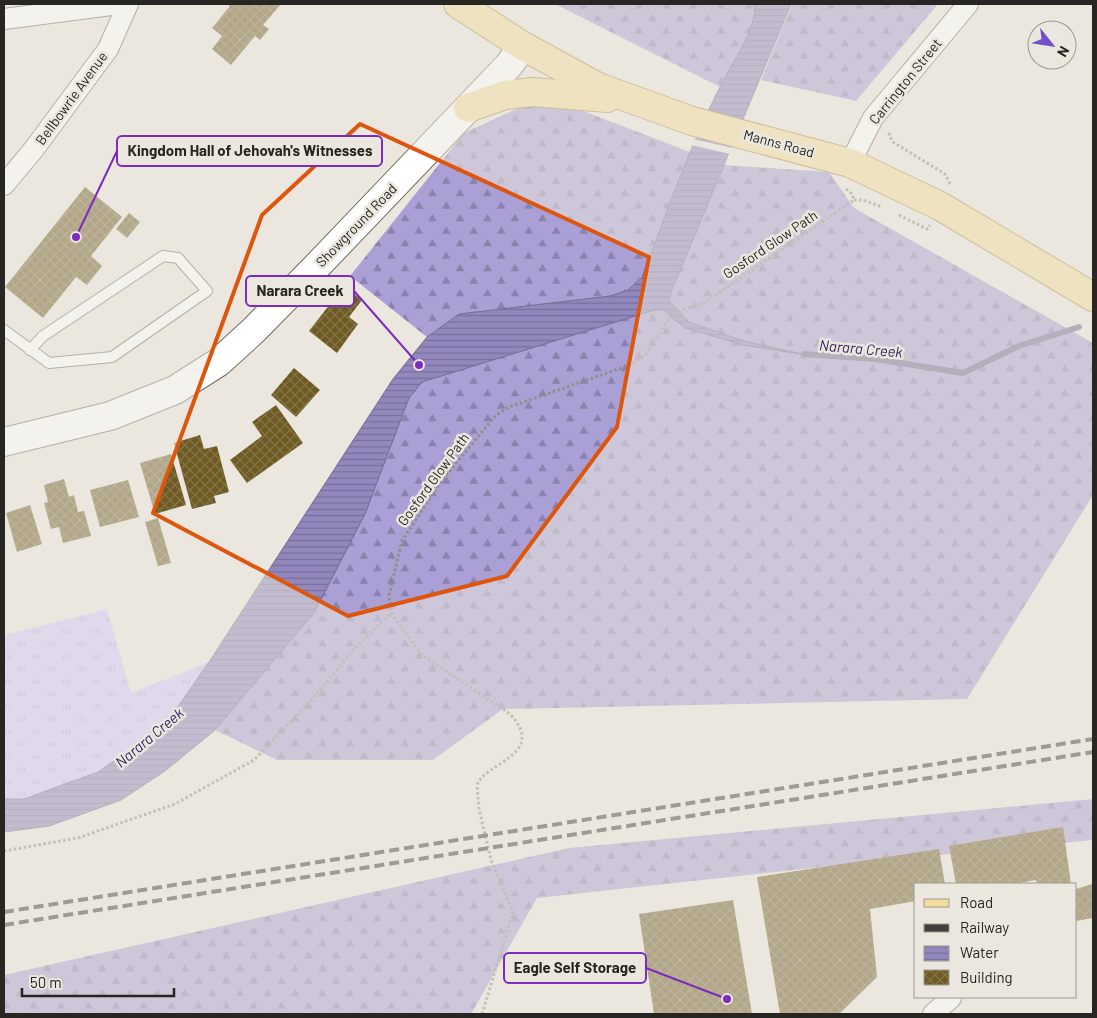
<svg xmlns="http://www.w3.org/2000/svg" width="1097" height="1018" font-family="Barlow,sans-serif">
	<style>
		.grass { fill: url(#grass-tufts) }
		.forest { fill: url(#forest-firs) }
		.water { fill: url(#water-rules); stroke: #726b90 }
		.pier { fill: #ebe7de }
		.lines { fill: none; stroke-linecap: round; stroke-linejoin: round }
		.stream { stroke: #726b90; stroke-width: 6 }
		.building { fill: url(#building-cross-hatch) }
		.lane-casing { stroke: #6f6d65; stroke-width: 12 }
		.street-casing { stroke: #6f6d65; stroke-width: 22 }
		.secondary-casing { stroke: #6f6d65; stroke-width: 30 }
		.primary-casing { stroke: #a58d47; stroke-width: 30 }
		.path { stroke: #918e88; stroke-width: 3; stroke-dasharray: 2.5 2.5; stroke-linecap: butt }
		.lane { stroke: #fff; stroke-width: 10 }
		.street { stroke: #fff; stroke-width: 20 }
		.secondary { stroke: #fff; stroke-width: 28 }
		.primary { stroke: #f2dc9d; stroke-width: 28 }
		.rail { stroke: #403e3a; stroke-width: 4; stroke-dasharray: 10 5; stroke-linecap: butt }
		.marked { fill: none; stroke: #de560d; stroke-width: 4; stroke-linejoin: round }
		.labels { text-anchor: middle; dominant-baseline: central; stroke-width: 5; stroke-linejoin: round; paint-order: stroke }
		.street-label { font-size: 14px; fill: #282623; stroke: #ebe7de }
		.water-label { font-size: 15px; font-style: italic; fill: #392768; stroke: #ebe7de }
		.leader { fill: none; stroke: #7b2cbf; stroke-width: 2 }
		.callout-dot { fill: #7b2cbf; stroke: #ebe7de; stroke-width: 2 }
		.callout { fill: #ebe7de; stroke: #7b2cbf; stroke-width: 2 }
		.callout-label { font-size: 15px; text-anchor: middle; font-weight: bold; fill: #282623 }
	</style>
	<defs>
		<pattern id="grass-tufts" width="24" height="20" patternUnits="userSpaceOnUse" patternTransform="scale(1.25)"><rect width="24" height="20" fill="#d0c7fa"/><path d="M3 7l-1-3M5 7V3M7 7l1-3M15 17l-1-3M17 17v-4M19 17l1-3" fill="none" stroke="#b3abd6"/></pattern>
		<pattern id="forest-firs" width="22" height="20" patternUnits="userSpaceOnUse" patternTransform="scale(1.25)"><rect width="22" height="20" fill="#aaa0d6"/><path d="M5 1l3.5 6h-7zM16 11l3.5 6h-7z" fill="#8a82ad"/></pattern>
		<pattern id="water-rules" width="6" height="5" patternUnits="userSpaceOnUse" patternTransform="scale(1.25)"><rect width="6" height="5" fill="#9288be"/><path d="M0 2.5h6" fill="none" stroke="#776f9a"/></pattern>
		<pattern id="building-cross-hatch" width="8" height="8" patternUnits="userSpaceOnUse" patternTransform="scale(1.25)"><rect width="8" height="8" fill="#6e5b22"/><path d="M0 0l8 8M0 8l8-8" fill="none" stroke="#827449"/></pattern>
	</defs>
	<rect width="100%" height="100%" fill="#ebe7de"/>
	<polygon class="grass" points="107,609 131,693 209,662 173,712 126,752 98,772 24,799 4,799 4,635"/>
	<g class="forest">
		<path d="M 555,4 L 754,4 C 760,24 730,68 720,87 Z"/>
		<polygon points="792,4 938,4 856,101 761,80"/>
		<polygon points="544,96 690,152 642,276 628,290 610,296 459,314 427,337 350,276 464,133"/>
		<polygon points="723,165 829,172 854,208 1093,343 1093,495 967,699 503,709 433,760 277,760 215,730 314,613 379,473 409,398 422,382 651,311 662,309 685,328 743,345 800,353 744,341 689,322 669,301 671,292"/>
		<polygon points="1093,799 1093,840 866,862 537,898 471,1014 4,1014 4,975 569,848"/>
	</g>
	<path class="water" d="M 754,4 L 791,4 L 671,292 L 669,301 L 689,322 L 744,341 L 812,356 L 743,345 L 685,328 L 662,309 L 651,311 L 422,382 L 409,398 L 365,514 L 314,613 L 215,730 L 165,771 L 121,800 L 49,826 L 4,832 L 4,799 L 24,799 L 98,772 L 126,752 L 174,712 L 209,662 L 393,379 L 427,337 L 459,314 L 610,296 L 628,290 L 642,277 C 669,207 693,135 729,70 C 738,54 759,21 754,4 Z"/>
	<polygon class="pier" points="693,139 733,148 730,154 691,145"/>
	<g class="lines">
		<polyline class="stream" points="804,354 875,359 963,373 1019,346 1079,327"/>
	</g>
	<g class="building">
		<polygon points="226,4 281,4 263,25 269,29 260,40 255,36 231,65 212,49 222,36 212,28 230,6"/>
		<polygon points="85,187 122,217 91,256 102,266 87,285 76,277 43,318 5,287"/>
		<polygon points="129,213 140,222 127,238 116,229"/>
		<polygon points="344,286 362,300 349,317 358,324 337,353 309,331"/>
		<polygon points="294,368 320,390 296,417 271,395"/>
		<polygon points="276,405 303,443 247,483 230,460 262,436 252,422"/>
		<polygon points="200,435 204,449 217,446 229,492 214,496 216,503 192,509 174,443"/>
		<polygon points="171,454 186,505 155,514 140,463"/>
		<polygon points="64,479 69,497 74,495 78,512 84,511 91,536 63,543 59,527 51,529 44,503 48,502 44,485"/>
		<polygon points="128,480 139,517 100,527 90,490"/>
		<polygon points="30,505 42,544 17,552 6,513"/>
		<polygon points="158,518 171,563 158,566 145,522"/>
		<polygon points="1063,827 1071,884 1037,884 1036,880 1013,884 956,884 949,846"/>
		<polygon points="939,849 945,884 916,884 916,901 870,909 877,977 839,1014 780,1014 757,877"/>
		<polygon points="1092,884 1093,918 1076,921 1076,889"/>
		<polygon points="733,900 752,1014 654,1014 639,914"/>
	</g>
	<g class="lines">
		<defs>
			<polyline id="lane" points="4,330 49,363 112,357 207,291 178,258 163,256 43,336 30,350"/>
			<g id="street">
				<polyline points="4,19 119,4"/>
				<polyline points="850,163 873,118 968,4"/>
				<polyline points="4,185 34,149 108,49 128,4"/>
				<polyline points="933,1014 951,998"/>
			</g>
			<polyline id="secondary" points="4,442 110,416 175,390 219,362 254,330 317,266 509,65 523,46"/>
			<g id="primary">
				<polyline points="458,4 523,46 598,87 692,121 850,163 940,206 1093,297"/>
				<polyline points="468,108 505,95 533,92 607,98"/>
			</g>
		</defs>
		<use href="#lane" class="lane-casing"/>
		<use href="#street" class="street-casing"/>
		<use href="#secondary" class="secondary-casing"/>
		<use href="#primary" class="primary-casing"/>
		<g class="path">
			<polyline points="890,133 889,135 893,142 945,174 950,184"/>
			<polyline points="846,189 852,194 854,200"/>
			<polyline points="854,200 863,200 882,207"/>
			<polyline points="899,215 927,229 930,225"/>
			<polyline points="4,851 78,838 175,804 254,760 311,701 353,650 391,613"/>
			<path d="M 482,1014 L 513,912 L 491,860 L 479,809 L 477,785 C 485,762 548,755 510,714 L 422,655 L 391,613 L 389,595 L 402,541 L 440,483 L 495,416 L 509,407 L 630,365 L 645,355 L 668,320 L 682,310 L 704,303 L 854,200"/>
		</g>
		<use href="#lane" class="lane"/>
		<use href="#street" class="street"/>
		<use href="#secondary" class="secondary"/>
		<use href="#primary" class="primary"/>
		<g class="rail">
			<polyline points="4,912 1093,739"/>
			<polyline points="4,925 1093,752"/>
		</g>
	</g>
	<path d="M0 0H1097V1018H0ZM 360,124 L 649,257 L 617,427 L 507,576 L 348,616 L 153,513 L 262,215 Z" fill="#ebe7de" fill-opacity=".55" fill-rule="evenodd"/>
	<path class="marked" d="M 360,124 L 649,257 L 617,427 L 507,576 L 348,616 L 153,513 L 262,215 Z"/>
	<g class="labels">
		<g class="street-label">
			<text transform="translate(905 81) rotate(-51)">Carrington Street</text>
			<text transform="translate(71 98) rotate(-54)">Bellbowrie Avenue</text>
			<text transform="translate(779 143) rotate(15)">Manns Road</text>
			<text transform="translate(356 225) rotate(-46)">Showground Road</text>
			<text transform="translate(770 244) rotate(-34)">Gosford Glow Path</text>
			<text transform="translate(433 479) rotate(-54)">Gosford Glow Path</text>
		</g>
		<g class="water-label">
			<text transform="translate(861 348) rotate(5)">Narara Creek</text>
			<text transform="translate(149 737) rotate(-40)">Narara Creek</text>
		</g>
	</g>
	<path class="leader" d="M76 237L117 151M419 365L354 291M727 999L646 968"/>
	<g class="callout-dot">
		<circle cx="76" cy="237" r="5"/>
		<circle cx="419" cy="365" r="5"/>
		<circle cx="727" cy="999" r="5"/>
	</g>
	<g class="callout">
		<rect x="117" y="136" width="265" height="30" rx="5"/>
		<rect x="246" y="276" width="108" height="30" rx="5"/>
		<rect x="504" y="953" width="142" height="30" rx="5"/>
	</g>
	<g class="callout-label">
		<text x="250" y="156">Kingdom Hall of Jehovah's Witnesses</text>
		<text x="300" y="296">Narara Creek</text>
		<text x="575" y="973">Eagle Self Storage</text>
	</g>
	<rect width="1097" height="1018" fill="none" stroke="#282623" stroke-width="10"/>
	<rect x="914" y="883" width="162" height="115" fill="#ebe7de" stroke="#9d9a93"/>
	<rect x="924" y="899" width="25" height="8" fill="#f2dc9d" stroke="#9d9a93"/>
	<text x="960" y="908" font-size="15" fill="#282623">Road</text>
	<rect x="924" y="924" width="25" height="8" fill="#403e3a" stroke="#9d9a93"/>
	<text x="960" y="933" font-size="15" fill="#282623">Railway</text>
	<rect x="924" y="946" width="25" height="15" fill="url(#water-rules)" stroke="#9d9a93"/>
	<text x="960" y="958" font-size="15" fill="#282623">Water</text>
	<rect x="924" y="970" width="25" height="15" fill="url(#building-cross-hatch)" stroke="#9d9a93"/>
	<text x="960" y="983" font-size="15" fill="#282623">Building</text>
	<g transform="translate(1052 45) rotate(120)"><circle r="24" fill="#ebe7de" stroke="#9d9a93"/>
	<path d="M0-4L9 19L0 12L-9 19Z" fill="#734fc9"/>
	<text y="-8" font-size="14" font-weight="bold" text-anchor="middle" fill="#282623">N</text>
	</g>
	<path d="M22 988v8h152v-8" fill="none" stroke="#282623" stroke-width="2.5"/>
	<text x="30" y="988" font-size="15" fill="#282623" stroke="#ebe7de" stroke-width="4" paint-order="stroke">50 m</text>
</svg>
